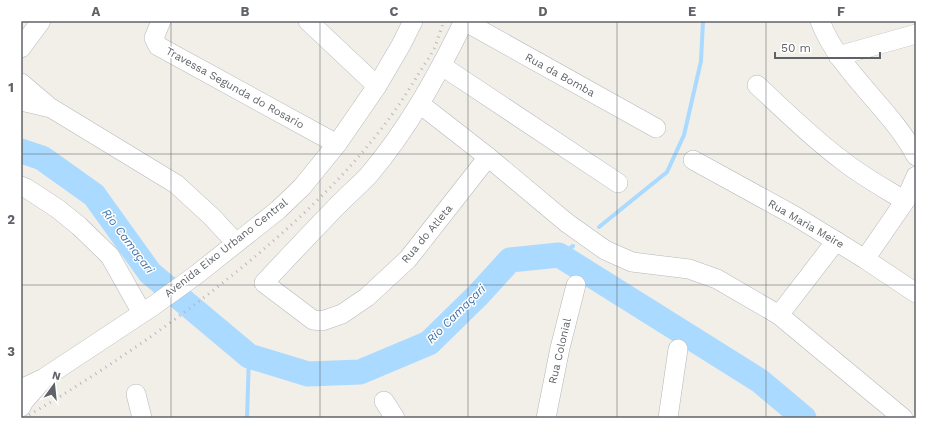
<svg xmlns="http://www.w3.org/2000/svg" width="937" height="439" font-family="'Work Sans',sans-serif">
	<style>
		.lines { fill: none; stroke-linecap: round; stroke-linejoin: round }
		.stream { stroke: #aadaff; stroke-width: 4 }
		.river { stroke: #aadaff; stroke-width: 25 }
		.minor-casing { stroke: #b5b8bc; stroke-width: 20 }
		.minor { stroke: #fff; stroke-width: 19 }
		.rail { stroke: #b6b7b8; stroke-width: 3; stroke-dasharray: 1 5; stroke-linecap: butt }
		.grid { fill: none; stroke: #5f6368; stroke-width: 1; stroke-opacity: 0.55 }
		.labels { text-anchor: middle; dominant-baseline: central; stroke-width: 3; stroke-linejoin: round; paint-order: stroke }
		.street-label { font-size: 11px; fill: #5f6368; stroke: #fff }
		.water-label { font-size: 12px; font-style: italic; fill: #4174aa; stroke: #fff }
		.neatline { fill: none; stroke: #5f6368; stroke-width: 1.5 }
		.grid-label { font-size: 13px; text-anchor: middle; font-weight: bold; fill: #5f6368 }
	</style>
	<rect width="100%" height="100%" fill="#f1efe8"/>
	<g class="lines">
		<g class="stream">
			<polyline points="599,227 667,172 684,135 701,61 703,21"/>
			<polyline points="559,255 573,246"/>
			<polyline points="247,418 249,356"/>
		</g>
		<polyline class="river" points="21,151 42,158 94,195 150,273 249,356 308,374 360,372 429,343 478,295 510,260 559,255 760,381 804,418"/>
		<defs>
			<g id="minor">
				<polyline points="161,21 154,38 158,46 337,144"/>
				<polyline points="308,21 377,86"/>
				<path d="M 464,21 C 437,76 408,129 368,176 C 358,186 347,196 337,206 C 313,231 288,257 264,283 L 313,320 L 322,321 L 342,314 L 367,297 L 408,259 L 488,157"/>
				<polyline points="464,21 656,128"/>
				<path d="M 820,21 C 840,73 890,107 916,156"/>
				<polyline points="21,48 41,21"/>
				<polyline points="838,56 916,34"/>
				<polyline points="442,66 618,183"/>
				<polyline points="21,83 47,105"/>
				<path d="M 757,85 C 785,111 812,138 843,161 C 862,176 884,188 905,201"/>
				<polyline points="21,101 51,108 176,184 212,217 235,242"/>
				<polyline points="420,104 488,157 567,223 605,250 632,262 689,269 717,279 779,315 903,418"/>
				<polyline points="693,160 795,216 865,259 916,293"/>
				<polyline points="21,186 26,188 58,209 79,226 110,256 142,313"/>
				<polyline points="865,259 905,201 916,176"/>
				<polyline points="779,315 836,241"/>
				<polyline points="21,389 44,378 153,306 196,275 278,210 302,187 337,144 377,86 401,45 413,21"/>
				<polyline points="136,394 142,418"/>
				<polyline points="384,401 395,418"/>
				<polyline points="21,407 24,401 41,382"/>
				<polyline points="546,418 560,348 576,285"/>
				<polyline points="668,418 678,349"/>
			</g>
		</defs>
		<use href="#minor" class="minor-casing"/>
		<use href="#minor" class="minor"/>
		<path class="rail" d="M 24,418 C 106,370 184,316 257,255 C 318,203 375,147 416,78 C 422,68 430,57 435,47 C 438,38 441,29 444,21"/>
	</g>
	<path class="grid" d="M 171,21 L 171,418M 320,21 L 320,418M 468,21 L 468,418M 617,21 L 617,418M 766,21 L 766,418M 21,154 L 916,154M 21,285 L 916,285"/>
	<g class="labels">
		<g class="street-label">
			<text transform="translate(560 75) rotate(29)">Rua da Bomba</text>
			<text transform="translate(235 88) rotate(29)">Travessa Segunda do Rosario</text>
			<text transform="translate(806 224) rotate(30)">Rua Maria Meire</text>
			<text transform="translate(427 234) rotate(-50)">Rua do Atleta</text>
			<text transform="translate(226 248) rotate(-38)">Avenida Eixo Urbano Central</text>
			<text transform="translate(560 351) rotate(-77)">Rua Colonial</text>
		</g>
		<g class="water-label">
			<text transform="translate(128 241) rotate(53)">Rio Camaçari</text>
			<text transform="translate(456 314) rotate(-45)">Rio Camaçari</text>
		</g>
	</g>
	<rect width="937" height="439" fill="none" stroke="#ffffff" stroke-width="44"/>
	<g transform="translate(54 385) rotate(15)" stroke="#ffffff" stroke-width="3" paint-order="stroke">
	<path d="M0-3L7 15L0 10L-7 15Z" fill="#5f6368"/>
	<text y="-6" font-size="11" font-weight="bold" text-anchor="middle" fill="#5f6368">N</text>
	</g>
	<path d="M775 52v6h105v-6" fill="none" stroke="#5f6368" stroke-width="2"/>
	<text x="781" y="52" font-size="12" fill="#5f6368" stroke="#ffffff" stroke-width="3" paint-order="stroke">50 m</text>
	<rect x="22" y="22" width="893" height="395" class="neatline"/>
	<g class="grid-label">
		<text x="96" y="16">A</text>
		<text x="245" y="16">B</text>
		<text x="394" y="16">C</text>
		<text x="543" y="16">D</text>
		<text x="692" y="16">E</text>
		<text x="841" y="16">F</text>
		<text x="11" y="92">1</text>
		<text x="11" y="224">2</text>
		<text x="11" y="356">3</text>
	</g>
</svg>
